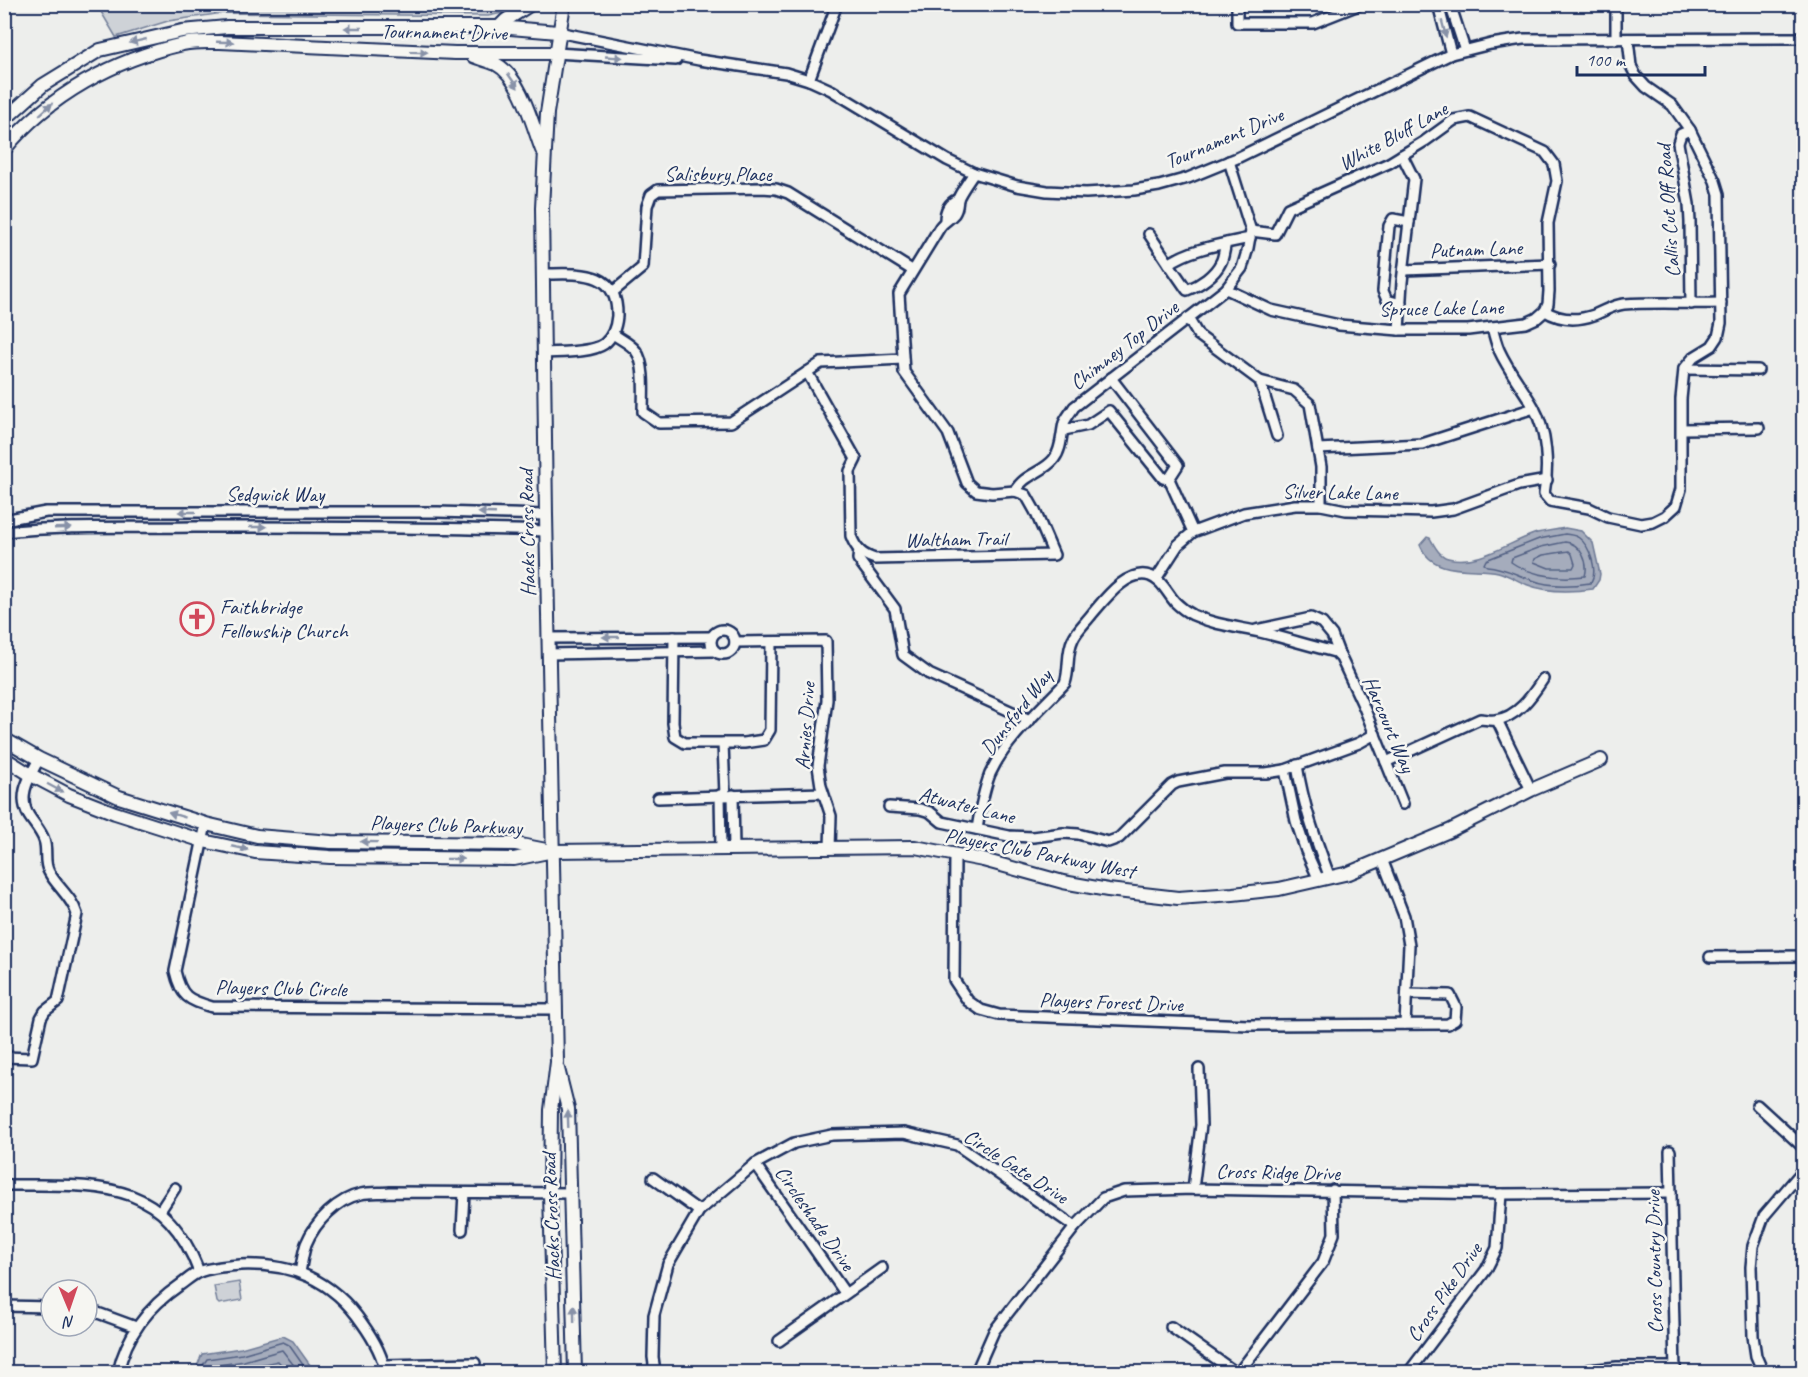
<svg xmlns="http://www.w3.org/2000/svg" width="1808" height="1377" font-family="Caveat,sans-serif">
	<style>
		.green { fill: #ced2d7; stroke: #74809a; stroke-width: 1.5 }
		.water { fill: #a5acbc; stroke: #6e7a96; stroke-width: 1.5 }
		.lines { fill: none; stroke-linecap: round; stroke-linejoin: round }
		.shore { stroke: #526184; stroke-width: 1.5 }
		.street-casing { stroke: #1b2f5e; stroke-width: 14 }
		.secondary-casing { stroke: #1b2f5e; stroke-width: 16 }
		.street { stroke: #f6f6f2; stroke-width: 9 }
		.secondary { stroke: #f6f6f2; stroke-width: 12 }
		.oneway { fill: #8892a8 }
		.labels { text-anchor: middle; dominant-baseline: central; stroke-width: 5; stroke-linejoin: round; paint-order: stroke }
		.street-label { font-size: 21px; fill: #1b2f5e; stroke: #f6f6f2 }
		.poi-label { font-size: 21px; fill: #1b2f5e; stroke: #f6f6f2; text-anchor: start }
	</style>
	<rect width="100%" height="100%" fill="#edeeec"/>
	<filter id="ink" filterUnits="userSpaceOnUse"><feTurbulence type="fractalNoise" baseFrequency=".0167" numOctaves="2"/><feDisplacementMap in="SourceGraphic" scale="12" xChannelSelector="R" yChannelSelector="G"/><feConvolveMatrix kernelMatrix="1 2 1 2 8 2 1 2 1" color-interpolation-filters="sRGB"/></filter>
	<g filter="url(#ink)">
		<g class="green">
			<polygon points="97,5 517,5 512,11 488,16 223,13 168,21 116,37"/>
			<polygon points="239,1282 242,1300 219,1304 217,1302 214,1286"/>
		</g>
		<g class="water">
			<path d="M 1565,528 L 1581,531 L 1593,543 L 1600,574 L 1599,580 L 1593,589 C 1571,592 1549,593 1528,585 C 1519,582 1509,575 1498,572 C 1473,567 1433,577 1420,545 L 1427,537 L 1430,538 C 1434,545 1439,556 1448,558 C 1478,566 1509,542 1537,533 C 1546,531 1556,530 1565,528 Z"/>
			<polygon points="283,1336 293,1341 315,1372 197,1372 198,1364 202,1354 241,1348"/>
		</g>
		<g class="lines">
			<g class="shore">
				<path d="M 1565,534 C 1570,535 1575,535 1579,538 C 1590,546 1599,572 1590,583 C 1571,586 1550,587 1532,580 C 1516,575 1504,567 1487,566 L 1484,564 L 1486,560 L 1539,539 Z"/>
				<path d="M 1565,542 C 1581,543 1589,563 1585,576 C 1559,579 1533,577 1511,562 L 1512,558 L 1541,547 Z"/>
				<polygon points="1569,551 1572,554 1575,564 1573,568 1549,568 1534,562 1535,559 1543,555"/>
				<polyline points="203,1372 203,1365 207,1359 242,1354 283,1342 289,1345 308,1372"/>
				<polyline points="210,1372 213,1366 244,1361 282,1350 299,1372"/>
				<polyline points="227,1372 278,1361 288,1372"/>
			</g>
			<defs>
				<g id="street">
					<polyline points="1237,4 1237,23 1313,23 1361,4"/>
					<polyline points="1438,4 1451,54"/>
					<polyline points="1450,4 1465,50"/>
					<polyline points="1616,4 1616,39"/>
					<polyline points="558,32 699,60 786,73 809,80 831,90 947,160 974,173 1017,186 1047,191 1086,193 1134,190 1159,186 1188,178 1237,158 1451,54 1491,44 1523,39 1804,38"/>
					<polyline points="1628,39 1631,66 1636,76 1646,87 1672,105 1690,130 1681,134 1678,143 1689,204 1690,222 1691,304"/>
					<polyline points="555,53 676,60"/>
					<polyline points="809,80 837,4"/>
					<path d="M 945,220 C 945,210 949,203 958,199"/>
					<polyline points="1251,231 1275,234 1288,208 1389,163 1425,141 1454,120 1470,117 1545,152 1554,164 1557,181 1548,223 1549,291 1548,304 1545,311"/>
					<polyline points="1149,234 1169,264"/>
					<path d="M 1226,243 C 1224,249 1224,257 1221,262 C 1215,275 1200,285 1187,290 L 1169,264 C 1188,249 1227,243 1250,238"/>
					<polyline points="1405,270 1550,264"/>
					<path d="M 543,274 C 578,274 618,268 617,316 C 616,327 613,337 604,344 C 591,353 560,352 545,353"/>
					<path d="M 1226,289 L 1271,310 L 1339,325 L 1399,330 L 1468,330 L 1492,327 L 1526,323 L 1537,318 L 1545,311 C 1560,320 1577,321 1594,315 C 1604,311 1613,305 1624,304 C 1656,302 1689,304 1721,303"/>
					<polyline points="614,291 643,267 647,206 651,195 658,190 762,188 776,189 788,193 912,270"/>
					<polyline points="1401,304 1387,300 1383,291 1389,226 1393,219 1409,222"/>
					<polyline points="1188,318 1198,335 1260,381 1294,390 1310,404 1321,467 1321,505"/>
					<path d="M 1492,327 C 1494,335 1496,343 1499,350 C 1508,370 1522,387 1533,406 C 1547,431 1549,467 1544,494 L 1550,501 L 1589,508 L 1608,517 L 1641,524 L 1653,522 L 1665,516 L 1676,506 L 1681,489 L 1681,399 L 1684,369 L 1694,357 L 1712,346 L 1718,337 L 1721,323 L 1719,194 L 1715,181 L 1690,130"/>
					<polyline points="1399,330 1402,282 1414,179 1402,155"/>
					<path d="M 613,334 C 620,339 631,344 636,351 C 646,364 643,396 643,412 L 659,423 L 731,422 L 821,363 L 903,359"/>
					<polyline points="1684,369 1758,370"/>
					<path d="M 807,372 L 856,459 L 850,471 L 851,536 C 856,549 862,555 875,559 L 1054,555 L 1035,511 L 1026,495 L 1015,491 L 992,493 L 976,491 L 967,483 L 948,433 L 904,372 L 899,294 L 940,227 C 944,221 950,219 954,214 C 958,208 957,205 958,199 C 960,193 970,179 974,173"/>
					<polyline points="1111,378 1178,465 1169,479"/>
					<polyline points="1260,381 1277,436"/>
					<polyline points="1682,429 1759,428"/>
					<polyline points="1064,430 1088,425 1109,411 1163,478 1169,479"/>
					<polyline points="1318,449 1422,444 1534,408"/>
					<polyline points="1169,479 1193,532"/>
					<path d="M 1015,491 C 1024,474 1043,473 1054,459 C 1062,449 1061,435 1064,423 C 1066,418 1071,412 1074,407 L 1226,289 L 1242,268 L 1248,248 L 1251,231 L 1229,161"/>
					<polyline points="4,520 46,512 438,512 546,515"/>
					<path d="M 4,532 C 68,525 132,528 195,527 C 312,527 429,527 546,531"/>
					<polyline points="859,550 858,559 895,609 903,655 929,674 1030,720"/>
					<polyline points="1156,579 1178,545 1193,532 1244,513 1295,505 1321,505 1346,510 1431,512 1453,509 1519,485 1547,480"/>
					<circle cx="723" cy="642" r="12"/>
					<polyline points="1256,630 1311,618 1322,623 1332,635 1340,656"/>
					<polyline points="674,637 673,723 675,737 685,743 744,743 764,740 770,730 771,642"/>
					<polyline points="548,638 711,637"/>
					<polyline points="735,642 826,641 827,700 818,766 821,786 831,816 830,848"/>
					<polyline points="548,654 714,651"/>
					<polyline points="1497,720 1531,790"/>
					<polyline points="723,743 725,795"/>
					<path d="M 1386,762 L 1480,719 C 1485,719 1490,721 1495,720 C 1517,718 1532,696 1543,679"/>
					<path d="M 1297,765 C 1303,805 1316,840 1330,878"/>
					<polyline points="1285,770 1296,821 1306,851 1319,880"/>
					<polyline points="720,795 721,849"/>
					<polyline points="733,795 734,849"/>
					<polyline points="658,798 823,793"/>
					<polyline points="889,807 920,809 930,812 942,822 1009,836 1033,837 1063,833 1078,834 1108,842 1119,838 1172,785 1178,782 1225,773 1266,773 1285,770 1359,743 1375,734"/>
					<path d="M 206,824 L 175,971 C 181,997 188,1000 212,1007 L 556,1009"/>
					<path d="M 977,829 C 980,810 983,792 990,774 C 1006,739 1039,711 1065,683 C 1070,669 1066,653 1073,639 C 1077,630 1086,622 1092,614 C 1105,599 1128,568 1150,576 C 1162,580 1167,593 1175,602 C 1180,607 1187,612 1193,615 C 1215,625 1237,627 1260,632 C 1285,638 1310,646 1335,652 L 1341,658 L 1363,705 L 1403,804"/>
					<polyline points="955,856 954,980 968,1001 981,1010 999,1015 1249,1025 1448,1024 1455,1020 1456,1007 1450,995 1407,994"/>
					<polyline points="1382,859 1404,916 1409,945 1405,1024"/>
					<polyline points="1710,957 1804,956"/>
					<path d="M 4,1057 L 32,1058 L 41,1018 L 45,1011 L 58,1001 L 77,914 C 72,897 57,887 49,872 C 43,862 48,850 44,840 C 41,831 34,824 29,816 C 17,796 29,778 39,759"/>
					<polyline points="1757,1105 1804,1148"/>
					<polyline points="1670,1151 1675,1372"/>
					<polyline points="755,1164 845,1293"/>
					<polyline points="653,1178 699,1211"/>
					<path d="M 4,1185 C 91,1186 163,1174 199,1272"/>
					<polyline points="1193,1189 1201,1125 1199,1069"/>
					<polyline points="160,1211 175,1188"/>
					<polyline points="462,1230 464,1193"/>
					<path d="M 300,1272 C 302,1263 303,1253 306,1244 C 315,1222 337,1199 361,1194 C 370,1192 381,1193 390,1192 L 571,1193"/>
					<polyline points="4,1306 51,1307"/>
					<polyline points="87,1309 136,1327"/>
					<polyline points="1171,1327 1235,1372"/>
					<polyline points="779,1341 882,1268"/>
					<polyline points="384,1365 475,1363"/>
					<path d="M 118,1372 C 127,1334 148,1307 180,1285 C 186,1281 192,1275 199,1272 C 211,1267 227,1266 240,1265 C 291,1263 332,1279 362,1323 C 372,1337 383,1355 385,1372"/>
					<polyline points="655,1372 653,1357 654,1315 668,1264 699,1211 755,1164 794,1143 832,1135 904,1133 957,1145 1075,1227"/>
					<polyline points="976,1372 994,1331 1075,1227 1103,1198 1124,1191 1193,1189 1501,1194 1671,1193"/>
					<polyline points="1239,1372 1323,1262 1334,1234 1333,1190"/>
					<polyline points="1409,1372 1486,1270 1497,1248 1501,1194"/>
					<polyline points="1585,1372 1588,1370 1617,1367 1675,1367"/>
					<polyline points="1763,1372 1756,1356 1753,1336 1751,1267 1753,1246 1764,1216 1804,1169"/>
				</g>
				<g id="secondary">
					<polyline points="499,27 506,20 531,4"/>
					<path d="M 473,56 C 480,59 489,61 496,64 C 521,77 532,124 542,150"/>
					<polyline points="4,120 43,85 100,50 182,31 227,27 499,27 558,32"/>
					<path d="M 4,150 C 48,95 116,59 183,44 C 195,41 208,42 220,42 L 455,53 L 555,53"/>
					<polyline points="4,739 39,759 119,797 206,824 257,836 331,842 516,844 546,850"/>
					<polyline points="4,758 31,775 69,795 115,813 203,841 255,852 330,857 514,859 553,851 915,847 983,860 1063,882 1108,890 1178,898 1233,894 1279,889 1349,873 1449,831 1531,790 1601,760"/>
					<polyline points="558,1069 568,1109 575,1372"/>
					<polyline points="555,1372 550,1193 551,1110 557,1062 546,515 542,208 547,113 564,4"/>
				</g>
			</defs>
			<use href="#street" class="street-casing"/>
			<use href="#secondary" class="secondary-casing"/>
			<use href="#street" class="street"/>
			<use href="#secondary" class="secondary"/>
		</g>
		<defs><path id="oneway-solid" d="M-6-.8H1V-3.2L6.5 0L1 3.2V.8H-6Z" transform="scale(1.5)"/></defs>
		<g class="oneway">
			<use href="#oneway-solid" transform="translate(353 28) rotate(180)"/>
			<use href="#oneway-solid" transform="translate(1444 29) rotate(75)"/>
			<use href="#oneway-solid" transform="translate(138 41) rotate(167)"/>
			<use href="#oneway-solid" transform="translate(225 42) rotate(2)"/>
			<use href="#oneway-solid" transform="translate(419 52) rotate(2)"/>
			<use href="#oneway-solid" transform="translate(614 57) rotate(3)"/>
			<use href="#oneway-solid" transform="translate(513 81) rotate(55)"/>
			<use href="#oneway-solid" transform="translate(46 109) rotate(-42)"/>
			<use href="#oneway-solid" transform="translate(187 512) rotate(180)"/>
			<use href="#oneway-solid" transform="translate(487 513) rotate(-178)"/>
			<use href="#oneway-solid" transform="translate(258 527)"/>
			<use href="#oneway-solid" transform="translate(63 528) rotate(-2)"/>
			<use href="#oneway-solid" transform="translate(611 637) rotate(180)"/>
			<use href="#oneway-solid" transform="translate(55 788) rotate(28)"/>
			<use href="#oneway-solid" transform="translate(177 815) rotate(-163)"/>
			<use href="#oneway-solid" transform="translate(369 842) rotate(-179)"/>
			<use href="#oneway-solid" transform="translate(240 848) rotate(12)"/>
			<use href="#oneway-solid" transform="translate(455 859) rotate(1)"/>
			<use href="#oneway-solid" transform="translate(568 1119) rotate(-92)"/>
			<use href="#oneway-solid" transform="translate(574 1314) rotate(-91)"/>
		</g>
	</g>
	<defs>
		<symbol id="church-ring" viewBox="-11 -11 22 22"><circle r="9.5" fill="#f6f6f2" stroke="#d1495b" stroke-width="1.5"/><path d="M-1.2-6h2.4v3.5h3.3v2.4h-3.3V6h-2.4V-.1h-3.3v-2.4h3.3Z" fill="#d1495b"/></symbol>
	</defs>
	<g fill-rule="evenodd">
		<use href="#church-ring" x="178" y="600" width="38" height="38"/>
	</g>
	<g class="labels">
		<g class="street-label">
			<text transform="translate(444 32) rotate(1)">Tournament Drive</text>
			<text transform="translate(1393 136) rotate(-29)">White Bluff Lane</text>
			<text transform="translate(1224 138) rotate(-23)">Tournament Drive</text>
			<text x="718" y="174">Salisbury Place</text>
			<text transform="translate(1668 211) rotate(-94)">Callis Cut Off Road</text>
			<text transform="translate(1476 249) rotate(-2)">Putnam Lane</text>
			<text transform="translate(1441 308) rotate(-1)">Spruce Lake Lane</text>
			<text transform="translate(1124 345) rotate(-38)">Chimney Top Drive</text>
			<text transform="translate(1340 492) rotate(1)">Silver Lake Lane</text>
			<text x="275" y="494">Sedgwick Way</text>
			<text transform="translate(527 533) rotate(-91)">Hacks Cross Road</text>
			<text transform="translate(956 539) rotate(-1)">Waltham Trail</text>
			<text transform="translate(1016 712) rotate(-52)">Dunsford Way</text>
			<text transform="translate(1389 724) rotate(67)">Harcourt Way</text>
			<text transform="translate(805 726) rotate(-86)">Arnies Drive</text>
			<text transform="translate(967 805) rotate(14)">Atwater Lane</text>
			<text transform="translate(446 825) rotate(2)">Players Club Parkway</text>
			<text transform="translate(1040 853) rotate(11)">Players Club Parkway West</text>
			<text transform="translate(281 988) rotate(1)">Players Club Circle</text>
			<text transform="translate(1111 1002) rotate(2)">Players Forest Drive</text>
			<text transform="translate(1016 1166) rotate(33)">Circle Gate Drive</text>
			<text transform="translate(1278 1172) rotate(1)">Cross Ridge Drive</text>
			<text transform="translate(551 1217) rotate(-92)">Hacks Cross Road</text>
			<text transform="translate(815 1218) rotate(55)">Circleshade Drive</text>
			<text transform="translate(1654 1262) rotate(-91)">Cross Country Drive</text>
			<text transform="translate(1444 1292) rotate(-55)">Cross Pike Drive</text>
		</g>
		<g class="poi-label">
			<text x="220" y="607">Faithbridge<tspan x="220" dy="24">Fellowship Church</tspan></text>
		</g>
	</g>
	<rect width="1808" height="1377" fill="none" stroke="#f6f6f2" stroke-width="24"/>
	<rect x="12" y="12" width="1784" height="1353" fill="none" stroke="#1b2f5e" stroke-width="2" filter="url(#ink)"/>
	<g transform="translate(69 1308) rotate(178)"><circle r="28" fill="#f6f6f2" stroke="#9ea6b7" stroke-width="1.5"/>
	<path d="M0-4.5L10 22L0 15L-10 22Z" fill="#d1495b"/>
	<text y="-9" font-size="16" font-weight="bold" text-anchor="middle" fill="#1b2f5e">N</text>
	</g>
	<path d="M1577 66v9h128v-9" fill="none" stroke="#1b2f5e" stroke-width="3"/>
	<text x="1586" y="66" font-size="18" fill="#1b2f5e" stroke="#f6f6f2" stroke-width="4.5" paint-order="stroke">100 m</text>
</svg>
